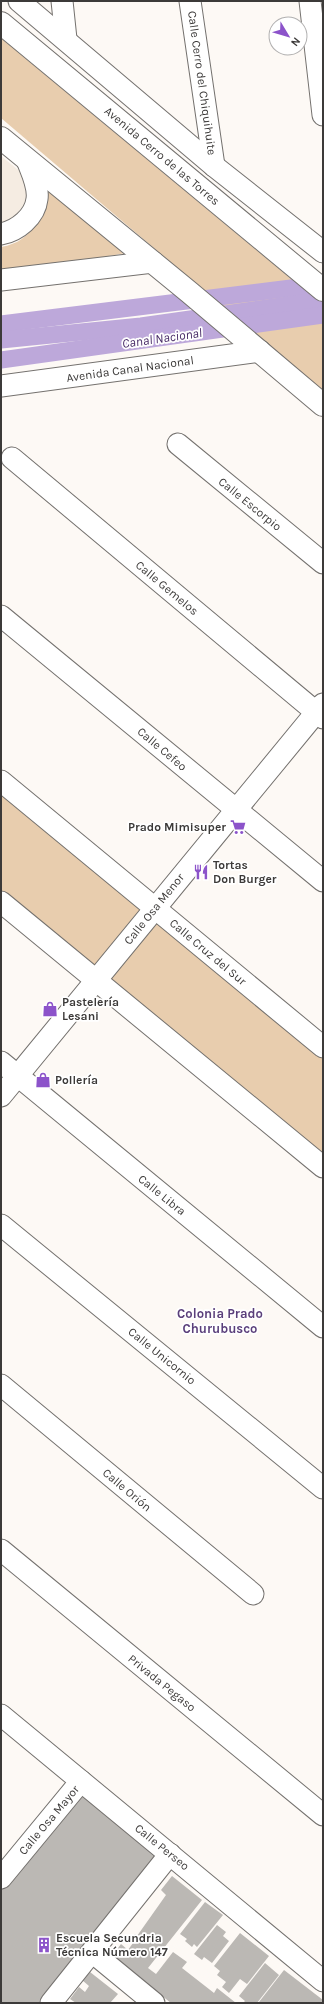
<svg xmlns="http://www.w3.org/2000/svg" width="324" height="2004" font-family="Karla,sans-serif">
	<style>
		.built { fill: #f5ece2 }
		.green { fill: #e8cdae }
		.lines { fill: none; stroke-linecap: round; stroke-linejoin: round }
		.canal { stroke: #bda8da; stroke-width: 17 }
		.building { fill: #bbb8b4 }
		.minor-casing { stroke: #74716e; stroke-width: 23 }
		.major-casing { stroke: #74716e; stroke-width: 24 }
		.minor { stroke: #fff; stroke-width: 21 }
		.major { stroke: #fff; stroke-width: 22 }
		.labels { text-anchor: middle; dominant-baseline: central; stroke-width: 3.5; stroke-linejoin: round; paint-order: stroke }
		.street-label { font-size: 12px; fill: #3c3a39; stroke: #fff }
		.poi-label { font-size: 12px; font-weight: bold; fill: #3c3a39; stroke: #fff; text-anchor: start }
		.water-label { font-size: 13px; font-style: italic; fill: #472a66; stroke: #fff }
		.neighbourhood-label { font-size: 13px; font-weight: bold; fill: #5a3f7b; stroke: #fff }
	</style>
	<rect width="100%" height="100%" fill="#fdf9f5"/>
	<polygon class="built" points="1,156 22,173 29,196 23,211 9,222 1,224"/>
	<g class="green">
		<polygon points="1,38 323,305 323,392 1,118"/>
		<path d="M 47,186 L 126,253 L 1,275 L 1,247 C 36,241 39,215 47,186 Z"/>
		<polygon points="1,787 323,1053 323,1161 1,894"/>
	</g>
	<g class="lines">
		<g class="canal">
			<polyline points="1,324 323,284"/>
			<polyline points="1,340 141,326 323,300"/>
			<polyline points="1,360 323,315"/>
		</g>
	</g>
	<g class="building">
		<polygon points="83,1792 160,1854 40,2003 1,2003 1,1887"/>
		<polygon points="172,1876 202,1900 148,1968 156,1974 173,1952 187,1962 182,1968 214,1993 217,1988 236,2003 171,2003 112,1956 121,1944 128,1950 133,1943 129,1940 135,1934 137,1936 166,1895 161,1890"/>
		<polygon points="205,1902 223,1915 197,1947 194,1944 192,1947 185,1941 187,1939 180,1934"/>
		<polygon points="217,1925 226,1932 223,1936 229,1941 212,1963 204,1957 202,1960 194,1954"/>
		<polygon points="240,1933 269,1956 247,1984 240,1979 229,1993 222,1987 226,1982 217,1975 220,1971 214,1966"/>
		<polygon points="265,1963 279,1975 257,2003 243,2003 245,2001 239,1996"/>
		<polygon points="284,1970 323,2000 323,2003 259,2002"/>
		<polygon points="90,1972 118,1994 110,2003 76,2003 70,1999 79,1987 85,1992 89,1986 82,1980"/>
	</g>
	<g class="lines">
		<defs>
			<g id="minor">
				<polyline points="19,1 214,166 323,252"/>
				<polyline points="62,1 66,39"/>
				<polyline points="190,1 214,166"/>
				<polyline points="310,1 323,115"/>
				<path d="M 1,234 C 17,231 35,217 37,199 C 39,186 31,171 27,160"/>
				<polyline points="1,280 153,262"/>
				<polyline points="1,386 260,351"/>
				<polyline points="178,444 323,563"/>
				<polyline points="12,458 323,718"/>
				<polyline points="1,616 323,881"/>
				<polyline points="1,781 323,1047"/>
				<polyline points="1,902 323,1167"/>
				<polyline points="1,1062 323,1327"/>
				<polyline points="1,1096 323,704"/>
				<polyline points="1,1225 323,1488"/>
				<polyline points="1,1385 253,1594"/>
				<polyline points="1,1550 323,1815"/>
				<polyline points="1,1715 323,1981"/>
				<polyline points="1,1878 81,1781"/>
				<polyline points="92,1952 154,2003"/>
				<polyline points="51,2003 170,1854"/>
			</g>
			<g id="major">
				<polyline points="1,23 323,290"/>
				<polyline points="1,138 189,292 323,405"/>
			</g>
		</defs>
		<use href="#minor" class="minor-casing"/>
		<use href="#major" class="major-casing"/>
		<use href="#minor" class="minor"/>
		<use href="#major" class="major"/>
	</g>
	<defs>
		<symbol id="supermarket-bare" viewBox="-9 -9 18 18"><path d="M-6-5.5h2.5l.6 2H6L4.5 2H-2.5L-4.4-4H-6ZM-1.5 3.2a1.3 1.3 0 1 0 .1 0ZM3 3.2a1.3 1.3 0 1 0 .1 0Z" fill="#8c53ca" stroke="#fff" stroke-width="2.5" paint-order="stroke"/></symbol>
		<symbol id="restaurant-bare" viewBox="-9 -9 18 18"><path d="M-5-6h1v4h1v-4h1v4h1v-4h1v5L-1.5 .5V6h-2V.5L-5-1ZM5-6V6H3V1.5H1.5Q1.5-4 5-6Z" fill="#8c53ca" stroke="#fff" stroke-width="2.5" paint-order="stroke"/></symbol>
		<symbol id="shop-bare" viewBox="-9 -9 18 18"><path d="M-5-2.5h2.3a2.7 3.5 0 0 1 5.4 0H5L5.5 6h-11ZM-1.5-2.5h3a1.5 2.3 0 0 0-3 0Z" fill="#8c53ca" stroke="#fff" stroke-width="2.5" paint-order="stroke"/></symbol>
		<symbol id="building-bare" viewBox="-9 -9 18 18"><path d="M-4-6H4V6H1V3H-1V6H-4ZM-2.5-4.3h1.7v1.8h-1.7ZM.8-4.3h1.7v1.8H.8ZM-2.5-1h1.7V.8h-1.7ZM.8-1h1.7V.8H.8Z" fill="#8c53ca" stroke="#fff" stroke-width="2.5" paint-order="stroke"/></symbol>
	</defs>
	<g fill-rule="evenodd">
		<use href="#supermarket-bare" x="227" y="816" width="22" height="22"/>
		<use href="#restaurant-bare" x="190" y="861" width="22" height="22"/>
		<use href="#shop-bare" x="39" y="998" width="22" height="22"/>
		<use href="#shop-bare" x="32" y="1069" width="22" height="22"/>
		<use href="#building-bare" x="33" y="1934" width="22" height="22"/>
	</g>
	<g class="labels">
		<g class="street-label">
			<text transform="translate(202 83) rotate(82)">Calle Cerro del Chiquihuite</text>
			<text transform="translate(162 156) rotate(40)">Avenida Cerro de las Torres</text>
			<text transform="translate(130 369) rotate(-8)">Avenida Canal Nacional</text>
			<text transform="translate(250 504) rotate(39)">Calle Escorpio</text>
			<text transform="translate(167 588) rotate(40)">Calle Gemelos</text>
			<text transform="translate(162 749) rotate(40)">Calle Cefeo</text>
			<text transform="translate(154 909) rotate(-51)">Calle Osa Menor</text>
			<text transform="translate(208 952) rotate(40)">Calle Cruz del Sur</text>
			<text transform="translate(162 1195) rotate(39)">Calle Libra</text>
			<text transform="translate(162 1356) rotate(39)">Calle Unicornio</text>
			<text transform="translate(127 1490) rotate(40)">Calle Orión</text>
			<text transform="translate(162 1683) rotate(39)">Privada Pegaso</text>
			<text transform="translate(49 1820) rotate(-50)">Calle Osa Mayor</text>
			<text transform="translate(162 1847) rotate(39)">Calle Perseo</text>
		</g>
		<g class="poi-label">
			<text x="226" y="827" text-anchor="end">Prado Mimisuper</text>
			<text x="213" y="865">Tortas<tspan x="213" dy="14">Don Burger</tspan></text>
			<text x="62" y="1002">Pastelería<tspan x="62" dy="14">Lesani</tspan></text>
			<text x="55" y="1080">Pollería</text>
			<text x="56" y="1938">Escuela Secundria<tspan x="56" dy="14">Técnica Número 147</tspan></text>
		</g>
		<g class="water-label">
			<text transform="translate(162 338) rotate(-8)">Canal Nacional</text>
		</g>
		<g class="neighbourhood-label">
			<text x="220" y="1313">Colonia Prado<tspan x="220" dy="15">Churubusco</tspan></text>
		</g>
	</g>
	<rect width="324" height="2004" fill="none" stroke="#3c3a39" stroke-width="4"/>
	<g transform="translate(288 36) rotate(128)"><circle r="19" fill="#ffffff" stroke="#b1b0b0"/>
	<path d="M0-3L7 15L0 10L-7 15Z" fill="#8c53ca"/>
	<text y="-6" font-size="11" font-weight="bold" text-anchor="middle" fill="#3c3a39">N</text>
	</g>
</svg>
